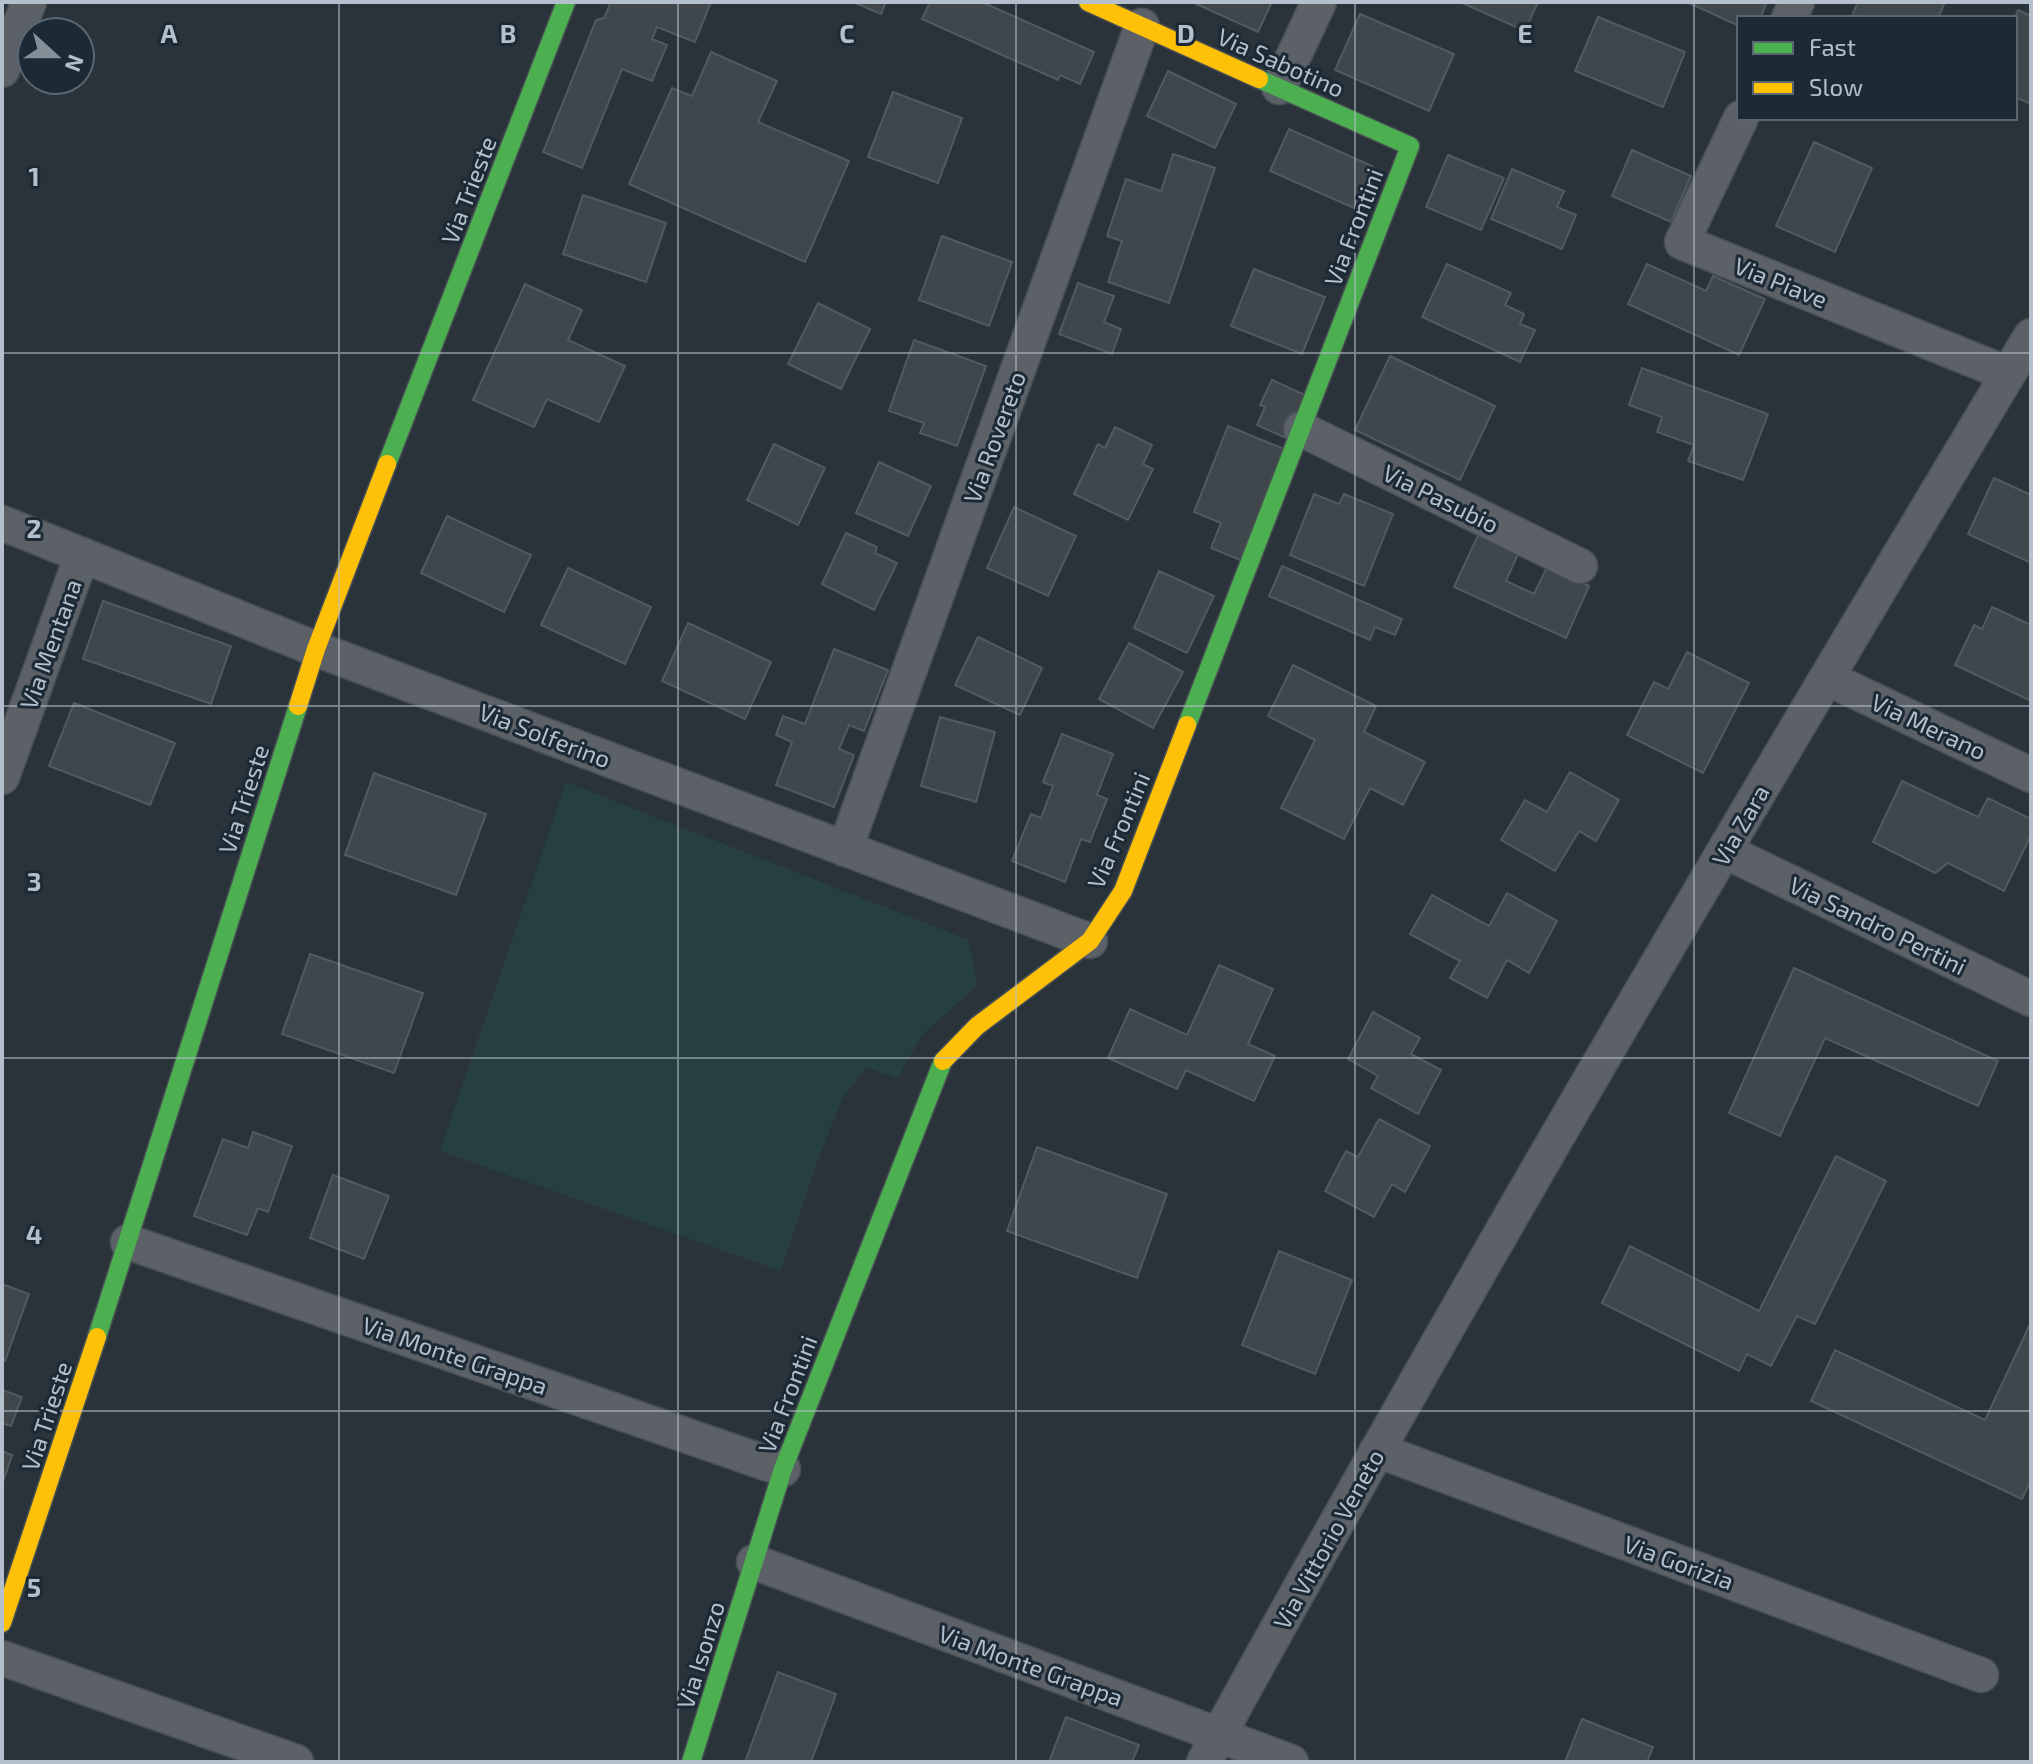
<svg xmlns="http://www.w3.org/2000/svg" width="2033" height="1764" font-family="'Exo 2',sans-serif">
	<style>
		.green { fill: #264040 }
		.building { fill: #3f474d; stroke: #525a61; stroke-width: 2 }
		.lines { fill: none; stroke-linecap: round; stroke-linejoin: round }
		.street-casing { stroke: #484f54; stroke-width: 37 }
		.fast-casing { stroke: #484f54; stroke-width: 21 }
		.slow-casing { stroke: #484f54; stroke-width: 21 }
		.street { stroke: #5b6167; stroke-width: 34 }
		.fast { stroke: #4caf50; stroke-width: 18 }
		.slow { stroke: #ffc107; stroke-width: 18 }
		.grid { fill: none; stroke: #b4c0cb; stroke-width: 2; stroke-opacity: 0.55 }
		.labels { text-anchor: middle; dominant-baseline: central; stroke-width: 6; stroke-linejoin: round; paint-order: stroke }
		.street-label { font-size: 24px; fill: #b4c0cb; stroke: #1c2a35 }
		.grid-label { font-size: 26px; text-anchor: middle; font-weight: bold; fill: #b4c0cb; stroke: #1c2a35; stroke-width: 6; stroke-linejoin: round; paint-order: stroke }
	</style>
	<rect width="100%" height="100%" fill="#2a333a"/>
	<polygon class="green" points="566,782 969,940 977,986 923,1034 897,1079 866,1067 843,1098 818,1159 781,1271 440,1151"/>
	<g class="building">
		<polygon points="611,2 711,2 695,42 657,27 652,39 667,45 652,81 622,69 582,168 543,152 596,20 604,18"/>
		<polygon points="853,2 886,2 881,14"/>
		<polygon points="930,2 982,2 1094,52 1080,84 1060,75 1058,80 922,19"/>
		<polygon points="1192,2 1272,2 1258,32"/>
		<polygon points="1460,2 1538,2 1525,31"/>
		<polygon points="1687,2 1767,2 1760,18 1739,18 1739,26"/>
		<polygon points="1858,2 1945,2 1938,18 1851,18"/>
		<polygon points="2018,10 2031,16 2031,104 2015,97 2015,18"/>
		<polygon points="1360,14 1454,54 1429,111 1335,70"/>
		<polygon points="1598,17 1685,52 1663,107 1575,71"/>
		<polygon points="711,52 777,81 758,122 849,161 805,262 629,184 672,88 692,96"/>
		<polygon points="1168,71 1236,104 1215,148 1147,116"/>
		<polygon points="893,92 962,118 938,183 868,157"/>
		<polygon points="1289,129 1372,166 1354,208 1270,171"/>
		<polygon points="1814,142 1872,168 1835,252 1776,226"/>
		<polygon points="1632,150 1691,176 1671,222 1612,196"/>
		<polygon points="1173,154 1215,168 1169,303 1108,282 1122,241 1107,236 1126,179 1161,191"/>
		<polygon points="1448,155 1504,178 1481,230 1426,207"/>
		<polygon points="1512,169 1564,191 1557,207 1576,215 1562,249 1491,219"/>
		<polygon points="583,195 666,223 646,282 563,254"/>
		<polygon points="942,236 1012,262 989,326 919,300"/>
		<polygon points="1447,264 1511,293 1505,305 1524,314 1520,324 1535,330 1520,362 1422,317"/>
		<polygon points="1647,264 1706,291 1713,276 1765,299 1739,355 1628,304"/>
		<polygon points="1254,269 1325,297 1302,354 1231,326"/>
		<polygon points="1078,283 1114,296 1104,322 1121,329 1112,354 1059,334"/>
		<polygon points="525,284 582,310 568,340 625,366 599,422 547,399 534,427 473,400"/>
		<polygon points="818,303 870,329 841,389 788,364"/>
		<polygon points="914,340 986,366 957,446 920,433 924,423 889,411"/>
		<polygon points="1390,356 1495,406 1460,480 1355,430"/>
		<polygon points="1642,368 1768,414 1743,480 1688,461 1694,445 1657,432 1662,417 1629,405"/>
		<polygon points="1272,380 1305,395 1286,438 1257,425 1265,407 1260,405"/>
		<polygon points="1228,426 1284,449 1240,560 1211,548 1221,523 1194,512"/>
		<polygon points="1115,427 1152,445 1143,464 1153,469 1128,520 1074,494 1098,444 1105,448"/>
		<polygon points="774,444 825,468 798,525 747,500"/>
		<polygon points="879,462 931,486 908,536 856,513"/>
		<polygon points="1994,478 2031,495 2031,563 1968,534"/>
		<polygon points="1314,494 1339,504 1344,494 1393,514 1364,586 1290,555"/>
		<polygon points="1014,507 1076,536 1048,596 987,568"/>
		<polygon points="447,516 531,555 504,612 421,573"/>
		<polygon points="846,533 877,547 875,553 897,563 874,610 822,584"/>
		<polygon points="1479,533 1519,552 1506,581 1534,594 1547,567 1589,586 1566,638 1454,587"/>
		<polygon points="1282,566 1402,619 1395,635 1375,627 1370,640 1269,596"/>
		<polygon points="568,568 651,607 625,664 541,625"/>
		<polygon points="1159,571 1214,596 1187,653 1134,628"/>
		<polygon points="103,601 231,646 211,704 83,659"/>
		<polygon points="1992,607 2031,625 2031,701 1955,665 1974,625 1982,629"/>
		<polygon points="688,623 771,662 745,719 662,681"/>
		<polygon points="978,637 1042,668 1020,715 955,685"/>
		<polygon points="1129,643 1183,672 1153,728 1099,699"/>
		<polygon points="834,649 888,670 864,731 849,725 839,749 854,755 834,807 776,785 792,742 776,735 783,716 805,724"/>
		<polygon points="1687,652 1749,683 1703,773 1627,735 1654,682 1668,689"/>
		<polygon points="1293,665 1376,706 1364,732 1425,762 1403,805 1370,788 1344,839 1281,808 1315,740 1268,716"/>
		<polygon points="74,703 175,743 150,805 49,766"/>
		<polygon points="940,717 995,732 976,802 921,786"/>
		<polygon points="1062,734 1113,754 1097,795 1107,799 1090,842 1081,839 1065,882 1012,861 1031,814 1041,818 1053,786 1043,782"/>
		<polygon points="1570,772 1619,800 1596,841 1579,831 1555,871 1501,840 1525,800 1547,812"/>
		<polygon points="374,773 486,814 456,895 345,855"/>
		<polygon points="1902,781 1978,817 1988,798 2031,819 2031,835 2004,891 1948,863 1935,873 1873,842"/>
		<polygon points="1507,893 1557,921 1529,973 1507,960 1487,998 1450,978 1460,961 1410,934 1432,895 1489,926"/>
		<polygon points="310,954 423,993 394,1073 282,1034"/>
		<polygon points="1219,965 1273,989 1248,1044 1275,1056 1254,1101 1186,1070 1177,1089 1108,1058 1130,1009 1187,1035"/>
		<polygon points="1794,968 1998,1061 1978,1106 1825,1038 1780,1136 1729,1113"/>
		<polygon points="1373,1012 1420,1038 1411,1054 1441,1070 1418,1114 1371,1088 1378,1076 1348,1059"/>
		<polygon points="1379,1119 1430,1146 1405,1192 1392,1184 1374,1217 1325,1191 1346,1151 1358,1157"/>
		<polygon points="253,1132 292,1146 268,1212 258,1208 247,1235 194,1216 223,1139 248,1148"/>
		<polygon points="1037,1147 1167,1194 1137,1278 1007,1231"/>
		<polygon points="1836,1156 1886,1181 1815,1324 1797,1316 1771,1366 1747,1354 1739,1371 1602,1303 1630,1246 1759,1311"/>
		<polygon points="333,1175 389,1196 364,1259 310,1238"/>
		<polygon points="1279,1251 1352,1280 1315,1374 1242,1345"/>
		<polygon points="2,1284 29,1294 5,1361 2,1359"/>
		<polygon points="2031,1322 2031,1480 2022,1499 1811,1401 1835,1350 1985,1420"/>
		<polygon points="2,1390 22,1397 11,1426 2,1423"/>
		<polygon points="2,1451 12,1455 2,1485"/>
		<polygon points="778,1672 836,1694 811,1762 745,1762"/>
		<polygon points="1066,1717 1139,1745 1132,1762 1049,1762"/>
		<polygon points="1582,1719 1653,1747 1647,1762 1565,1762"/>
	</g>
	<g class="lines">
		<defs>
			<g id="street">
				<polyline points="1789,18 1797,2"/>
				<polyline points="2,70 29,2"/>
				<polyline points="1279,87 1319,2"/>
				<polyline points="1741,118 1682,242 2008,374"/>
				<polyline points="1301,429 1580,566"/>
				<polyline points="2,523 316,649 1090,941"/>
				<polyline points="1827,678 2031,775"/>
				<polyline points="2,777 82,555"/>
				<polyline points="845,849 1142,26"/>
				<polyline points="1725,851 2031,999"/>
				<polyline points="128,1242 783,1469"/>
				<polyline points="1377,1450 1981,1675"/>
				<polyline points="754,1562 1291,1762"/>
				<polyline points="2,1658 296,1762"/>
				<path d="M 1204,1762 C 1468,1280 1748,807 2031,336"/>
			</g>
			<g id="fast">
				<polyline points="387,464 566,2"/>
				<polyline points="1187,725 1410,146 1259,79"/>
				<polyline points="97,1337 298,706"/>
				<polyline points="691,1762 783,1469 943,1061"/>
			</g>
			<g id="slow">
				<polyline points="1088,2 1259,79"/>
				<polyline points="298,706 316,649 387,464"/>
				<polyline points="943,1061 977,1026 1090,941 1123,891 1187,725"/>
				<polyline points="2,1623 97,1337"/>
			</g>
		</defs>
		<use href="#street" class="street-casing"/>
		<use href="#fast" class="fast-casing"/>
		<use href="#slow" class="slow-casing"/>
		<use href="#street" class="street"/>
		<use href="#fast" class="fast"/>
		<use href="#slow" class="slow"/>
	</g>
	<path class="grid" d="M 339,2 L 339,1762M 678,2 L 678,1762M 1016,2 L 1016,1762M 1355,2 L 1355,1762M 1694,2 L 1694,1762M 2,353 L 2031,353M 2,706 L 2031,706M 2,1058 L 2031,1058M 2,1411 L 2031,1411"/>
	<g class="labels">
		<g class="street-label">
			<text transform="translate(1281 62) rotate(24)">Via Sabotino</text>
			<text transform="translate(468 190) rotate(-69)">Via Trieste</text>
			<text transform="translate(1353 227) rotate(-69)">Via Frontini</text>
			<text transform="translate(1781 282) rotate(22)">Via Piave</text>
			<text transform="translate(994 437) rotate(-70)">Via Rovereto</text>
			<text transform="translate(1441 498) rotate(26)">Via Pasubio</text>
			<text transform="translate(50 644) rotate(-70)">Via Mentana</text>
			<text transform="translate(1929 726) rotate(25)">Via Merano</text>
			<text transform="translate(545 735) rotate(21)">Via Solferino</text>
			<text transform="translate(243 799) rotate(-72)">Via Trieste</text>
			<text transform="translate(1740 825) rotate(-60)">Via Zara</text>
			<text transform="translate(1118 830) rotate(-67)">Via Frontini</text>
			<text transform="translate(1878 925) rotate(26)">Via Sandro Pertini</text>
			<text transform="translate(455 1355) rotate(19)">Via Monte Grappa</text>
			<text transform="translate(787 1394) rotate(-69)">Via Frontini</text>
			<text transform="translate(46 1416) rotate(-72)">Via Trieste</text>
			<text transform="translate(1328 1539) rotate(-61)">Via Vittorio Veneto</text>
			<text transform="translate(1679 1562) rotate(20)">Via Gorizia</text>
			<text transform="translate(700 1655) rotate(-73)">Via Isonzo</text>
			<text transform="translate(1031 1665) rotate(20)">Via Monte Grappa</text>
		</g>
	</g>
	<g class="grid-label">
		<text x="169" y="43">A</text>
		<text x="508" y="43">B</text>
		<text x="847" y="43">C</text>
		<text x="1186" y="43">D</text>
		<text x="1525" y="43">E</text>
		<text x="34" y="186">1</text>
		<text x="34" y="538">2</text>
		<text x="34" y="891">3</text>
		<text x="34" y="1244">4</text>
		<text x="34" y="1597">5</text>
	</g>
	<rect width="2033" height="1764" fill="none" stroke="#b4c0cb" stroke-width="8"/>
	<rect x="1737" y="16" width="280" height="104" fill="#1c2a35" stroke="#596671" stroke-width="2"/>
	<rect x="1753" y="42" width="40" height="12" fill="#4caf50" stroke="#596671" stroke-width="2"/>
	<text x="1809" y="56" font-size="24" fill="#b4c0cb">Fast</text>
	<rect x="1753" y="82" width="40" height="12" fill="#ffc107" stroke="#596671" stroke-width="2"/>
	<text x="1809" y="96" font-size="24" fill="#b4c0cb">Slow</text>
	<g transform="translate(56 56) rotate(111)"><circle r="38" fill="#1c2a35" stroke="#596671" stroke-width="2"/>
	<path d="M0-6L14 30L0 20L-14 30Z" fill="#848f98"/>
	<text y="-12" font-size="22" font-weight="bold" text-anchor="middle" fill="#b4c0cb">N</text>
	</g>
</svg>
